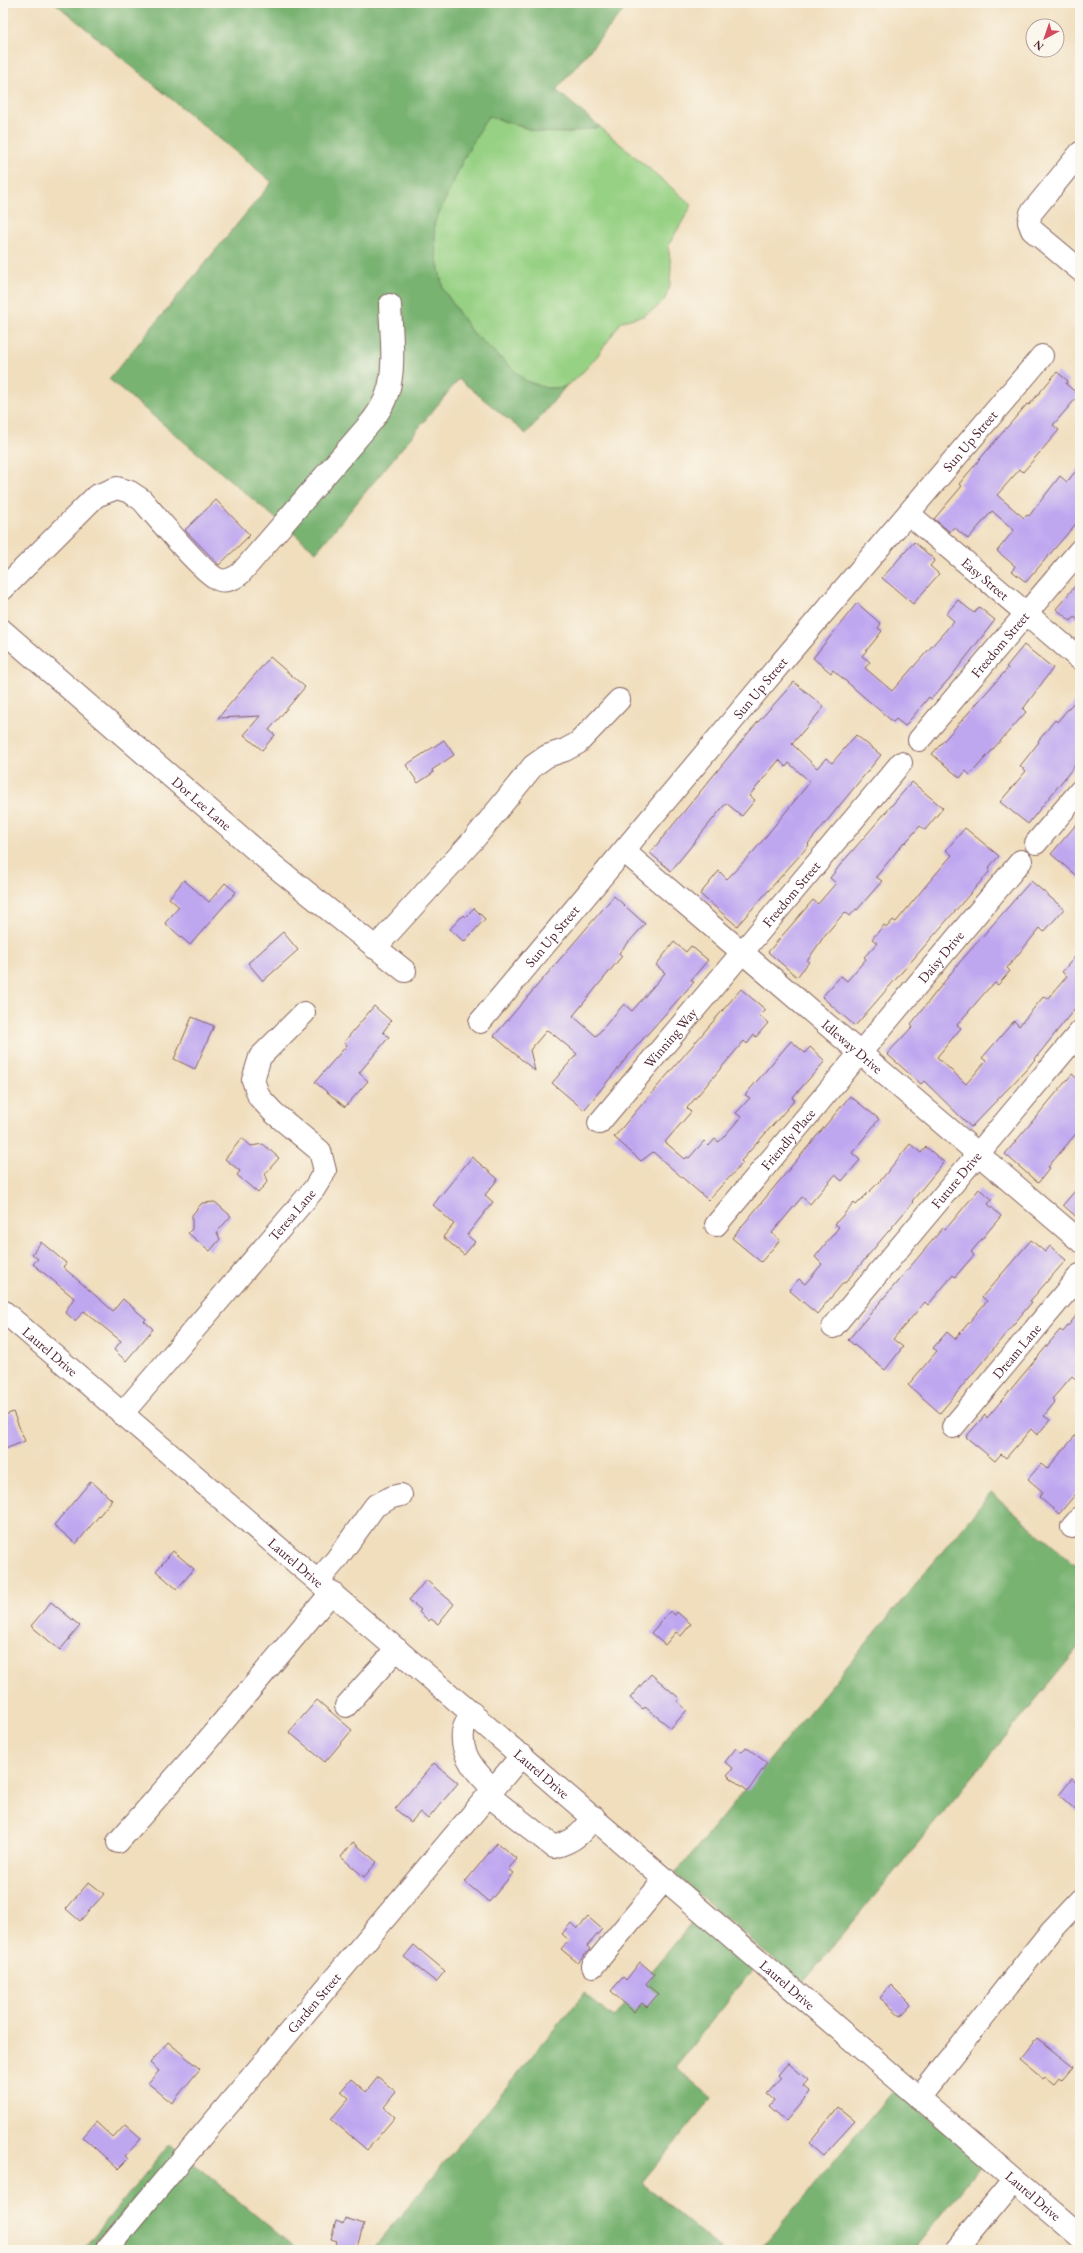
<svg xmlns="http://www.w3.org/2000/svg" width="1083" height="2253" font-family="'EB Garamond',serif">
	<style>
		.green { fill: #97d184; stroke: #707858 }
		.forest { fill: #79b372; stroke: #62694e }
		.building { fill: #bfa7f0 }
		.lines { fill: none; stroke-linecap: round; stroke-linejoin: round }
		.minor-casing { stroke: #84625e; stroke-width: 24 }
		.minor { stroke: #fff; stroke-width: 22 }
		.labels { text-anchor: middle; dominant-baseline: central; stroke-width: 4; stroke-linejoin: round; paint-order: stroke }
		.street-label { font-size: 14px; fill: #4a1f2b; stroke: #fbf7ec }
	</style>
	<rect width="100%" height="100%" fill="#fbf7ec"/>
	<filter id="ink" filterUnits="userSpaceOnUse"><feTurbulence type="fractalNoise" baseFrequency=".025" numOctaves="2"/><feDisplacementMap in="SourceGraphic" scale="8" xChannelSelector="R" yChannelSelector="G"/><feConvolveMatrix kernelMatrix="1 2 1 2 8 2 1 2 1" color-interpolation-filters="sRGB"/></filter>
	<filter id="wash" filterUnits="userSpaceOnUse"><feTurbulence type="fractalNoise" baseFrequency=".012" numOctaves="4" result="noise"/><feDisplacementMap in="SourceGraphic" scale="16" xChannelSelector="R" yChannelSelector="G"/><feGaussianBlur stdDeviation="0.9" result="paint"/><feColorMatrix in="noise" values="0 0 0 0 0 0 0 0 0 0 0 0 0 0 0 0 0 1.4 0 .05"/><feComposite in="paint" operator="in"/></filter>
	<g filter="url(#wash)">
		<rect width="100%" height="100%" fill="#f0debd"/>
		<polygon class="green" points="488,116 538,132 567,133 600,127 692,205 668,246 671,265 670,285 665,299 656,308 643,316 622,321 595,359 575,380 562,388 546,388 526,381 471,331 443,289 436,255 434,224 465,156"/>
		<g class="forest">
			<polygon points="55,3 630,3 556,90 600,127 567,133 538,132 488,116 465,156 434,224 436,255 443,289 471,331 526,381 546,388 562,388 567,385 526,434 459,379 316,552 109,379 272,182"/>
			<polygon points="991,1493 1080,1569 1080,1646 802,1984 675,1874"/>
			<polygon points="696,1918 754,1968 675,2067 712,2098 642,2183 722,2250 372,2250 584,1993 614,2017"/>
			<polygon points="895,2089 982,2165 913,2250 759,2250"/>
			<polygon points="170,2144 295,2248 293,2250 82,2250"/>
		</g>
		<g id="blocks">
			<g class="building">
				<polygon points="1057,372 1068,381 1066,384 1079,395 1053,425 1059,430 1023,472 1020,469 997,495 1024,518 1027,515 1029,516 1060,476 1067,482 1080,466 1080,519 1026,582 1012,571 1015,566 997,551 1014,530 992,511 968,539 954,527 950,532 934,519 962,486 959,484 985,453 1027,404 1029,405"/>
				<polygon points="216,500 250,535 219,565 185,530"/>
				<polygon points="914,542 935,560 930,566 939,574 913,604 882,578"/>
				<polygon points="1080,580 1080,621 1074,617 1071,621 1056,609"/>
				<polygon points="958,600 974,613 979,607 995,620 950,678 931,699 929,697 905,726 896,719 893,722 833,670 831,673 813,658 857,603 881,624 878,628 882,631 879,635 862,656 870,662 865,668 892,691 954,621 946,614"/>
				<polygon points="1024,645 1053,668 1023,709 1026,712 970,775 966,771 960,778 932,754 1008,668 1006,667"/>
				<polygon points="270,657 305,687 269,730 275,735 262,750 244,735 260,716 218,718"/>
				<polygon points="794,682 824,707 792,744 817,768 826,758 832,763 856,735 881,755 808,844 809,845 737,926 700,894 719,871 727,879 754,851 810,782 789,763 786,767 779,760 749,796 755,800 742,816 726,803 671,871 650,853 749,732"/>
				<polygon points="1080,695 1080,759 1028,824 1000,802 1026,771 1020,766 1039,742 1038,741 1055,720 1057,722"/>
				<polygon points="444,740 454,755 432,770 433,773 418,783 406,765"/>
				<polygon points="912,782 943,808 925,830 920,826 905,843 904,842 876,877 882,881 857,910 856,909 850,916 845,912 825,935 807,961 809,962 797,977 768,952 813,900 818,904 836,883 830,878 841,864"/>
				<polygon points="1080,820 1080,879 1051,854"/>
				<polygon points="965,828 999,856 990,866 989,872 855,1026 822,997 841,976 847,981 866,959 864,957 877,943 872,939 884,925 887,927 893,920 896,922 928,883 952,855 946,850"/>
				<polygon points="184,880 209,902 225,883 236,892 190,945 165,923 179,907 169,898"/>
				<polygon points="1031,881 1064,909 1044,932 1040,928 1007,968 1010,971 998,985 995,983 988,989 957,1025 961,1028 937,1057 966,1084 986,1061 982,1058 1014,1021 1019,1026 1044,996 1048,999 1067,976 1062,972 1080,951 1080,1002 1027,1069 971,1127 924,1081 921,1084 887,1054 913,1026 911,1024 959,963"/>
				<polygon points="614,896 645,924 619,953 622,956 573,1016 596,1036 624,1004 632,1011 665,973 656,965 674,942 686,952 691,946 708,960 691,980 694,982 634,1049 584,1110 552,1083 577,1054 553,1034 547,1030 530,1050 535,1071 494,1036"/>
				<polygon points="474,908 485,919 464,942 450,929 463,915 465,917"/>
				<polygon points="283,932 298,950 263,981 248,963"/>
				<polygon points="741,989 766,1010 760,1016 768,1023 756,1037 754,1035 747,1044 744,1041 687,1108 691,1112 665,1142 685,1159 687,1157 689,1158 704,1141 709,1146 715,1139 719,1142 741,1117 736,1113 750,1098 745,1095 791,1041 805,1053 810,1047 825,1061 792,1098 795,1100 741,1161 743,1163 708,1200 653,1152 641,1161 614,1137"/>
				<polygon points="374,1006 391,1021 383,1032 389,1037 359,1073 368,1081 345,1107 315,1082 347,1045 344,1042"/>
				<polygon points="192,1017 214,1026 195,1069 174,1059"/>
				<polygon points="1072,1074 1080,1081 1080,1129 1048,1167 1050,1168 1038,1183 1005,1154"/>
				<polygon points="850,1096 879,1119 852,1153 860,1160 842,1181 835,1175 810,1204 802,1197 772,1233 780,1240 761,1262 732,1238"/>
				<polygon points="242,1138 251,1146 263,1144 279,1158 265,1174 268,1181 258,1193 237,1175 240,1171 225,1159"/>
				<polygon points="910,1144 921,1153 926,1147 944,1162 912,1201 913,1202 845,1283 844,1282 817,1314 789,1290 799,1279 805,1284 822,1264 815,1257 839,1227 835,1224 854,1203 856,1205 880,1181"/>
				<polygon points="472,1157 498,1179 485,1195 493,1202 467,1235 475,1242 464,1255 443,1237 454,1224 433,1205"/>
				<polygon points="1080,1185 1080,1220 1063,1205"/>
				<polygon points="979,1189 992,1199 988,1204 1001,1216 971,1252 974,1255 955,1277 953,1275 928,1305 925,1302 893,1339 903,1347 885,1370 848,1340 943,1228 945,1230"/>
				<polygon points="215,1202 231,1216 217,1232 220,1239 210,1251 188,1233 192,1229 192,1215 202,1203"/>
				<polygon points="1031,1240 1045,1252 1050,1246 1066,1260 1030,1301 1032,1302 940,1413 908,1385 937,1351 933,1348 947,1332 955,1339 987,1301 982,1297"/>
				<polygon points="41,1242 66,1263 63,1267 113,1311 123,1299 146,1319 144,1321 153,1329 126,1361 114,1350 121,1341 84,1311 75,1321 65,1312 74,1298 33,1264 38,1259 32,1254"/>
				<polygon points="1080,1311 1080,1383 1072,1376 1052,1399 1055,1402 1044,1416 1050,1420 1037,1435 1031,1429 1006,1458 1001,1454 995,1461 966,1437 985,1415 987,1418 1060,1330 1063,1332"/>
				<polygon points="13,1412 25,1441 3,1450 3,1416"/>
				<polygon points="1080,1430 1080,1489 1059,1514 1039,1497 1043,1492 1028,1479 1041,1464 1047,1469"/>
				<polygon points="91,1481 112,1500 76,1544 54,1525"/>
				<polygon points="173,1551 194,1569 177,1589 156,1571"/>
				<polygon points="426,1580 454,1604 438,1624 431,1619 429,1621 419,1612 421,1610 409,1600"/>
				<polygon points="51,1602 80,1626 60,1650 31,1626"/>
				<polygon points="670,1611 675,1615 677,1612 691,1624 681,1636 676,1632 665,1645 651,1633"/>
				<polygon points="651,1674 679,1698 677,1701 687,1710 671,1728 645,1707 643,1709 630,1698"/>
				<polygon points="317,1700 352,1730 325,1762 289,1732"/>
				<polygon points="746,1747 767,1763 748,1791 727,1775 733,1768 725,1762 736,1748 742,1752"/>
				<polygon points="434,1763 458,1783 428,1819 420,1812 411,1822 395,1809"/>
				<polygon points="1072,1779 1080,1786 1080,1814 1059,1795"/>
				<polygon points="353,1842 377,1862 364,1877 341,1857"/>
				<polygon points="497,1843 517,1859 508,1869 513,1873 489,1902 465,1882"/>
				<polygon points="89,1882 104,1894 80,1921 66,1909"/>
				<polygon points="588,1917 602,1929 587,1946 590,1949 578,1963 561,1949 569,1940 562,1934 571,1923 577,1929"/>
				<polygon points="414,1945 445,1971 436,1982 404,1957"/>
				<polygon points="640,1962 654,1974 646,1984 658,1994 647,2007 642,2003 634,2012 611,1991 623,1977 626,1980"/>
				<polygon points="891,1985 911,2005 901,2016 880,1998"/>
				<polygon points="1037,2038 1073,2067 1062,2080 1059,2077 1054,2083 1045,2076 1043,2078 1020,2059"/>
				<polygon points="168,2042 200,2069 172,2103 148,2083 159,2071 150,2063"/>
				<polygon points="788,2063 808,2080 803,2086 810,2092 786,2121 769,2106 774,2100 767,2094 781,2078 778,2075"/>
				<polygon points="378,2077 396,2092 384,2107 395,2117 367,2150 331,2119 349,2098 341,2091 351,2079 366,2092"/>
				<polygon points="838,2107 855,2121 823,2156 809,2144"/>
				<polygon points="96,2122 113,2138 125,2125 141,2139 125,2156 128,2159 118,2169 83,2137"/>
				<polygon points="345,2218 364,2224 356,2250 348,2250 336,2246 337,2241 331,2239 336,2221 343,2224"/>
			</g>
		</g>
	</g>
	<g filter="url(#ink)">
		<use href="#blocks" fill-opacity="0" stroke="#84625e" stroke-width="1"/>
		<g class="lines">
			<defs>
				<g id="minor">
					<polyline points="1080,153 1031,213 1029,222 1032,230 1080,270"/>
					<path id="s1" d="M 909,514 L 1080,659"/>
					<path d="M 3,589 L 96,496 L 117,488 L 130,492 L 142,500 C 155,515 205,576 220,580 C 228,582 234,578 240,574 L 372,421 C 378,413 384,404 387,394 C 396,371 391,331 390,305"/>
					<path id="s2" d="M 3,631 L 273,865 L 405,971"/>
					<path id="s3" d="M 919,740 L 1080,550"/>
					<polyline points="1036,843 1080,791"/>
					<path id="s4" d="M 625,852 L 1080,1241"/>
					<polyline points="375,948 475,838 533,766 547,756 565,750 578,743 619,700"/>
					<path id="s5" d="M 480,1022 L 785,658 L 1042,356"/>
					<path id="s6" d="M 599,1123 L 901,763"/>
					<path id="s7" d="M 716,1225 L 1021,861"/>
					<path id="s8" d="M 3,1311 L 1080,2236"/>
					<path id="s9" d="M 833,1327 L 1080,1032"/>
					<path id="s10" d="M 122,1414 L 314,1189 L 325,1171 L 320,1151 L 274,1113 L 259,1097 L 253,1080 L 260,1057 L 304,1013"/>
					<path id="s11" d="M 953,1427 L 1080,1275"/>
					<polyline points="1072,1527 1080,1518"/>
					<polyline points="318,1581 336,1560 375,1506 392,1497 401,1495"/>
					<polyline points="346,1706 397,1649"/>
					<path d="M 472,1713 C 469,1718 463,1726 463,1733 C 460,1756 478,1774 493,1789"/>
					<path d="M 488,1795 L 554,1847 C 575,1841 581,1834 594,1817"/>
					<polyline points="118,1842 202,1747 332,1592"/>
					<polyline points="593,1966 665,1879"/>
					<polyline points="919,2098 1051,1931 1080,1900"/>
					<path id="s12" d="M 106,2250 L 522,1755"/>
					<polyline points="956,2250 1014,2180"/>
				</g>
			</defs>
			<use href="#minor" class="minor-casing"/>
			<use href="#minor" class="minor"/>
		</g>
	</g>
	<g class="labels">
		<g class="street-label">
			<text stroke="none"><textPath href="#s5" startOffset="760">Sun Up Street</textPath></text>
			<text stroke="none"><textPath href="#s1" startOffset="100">Easy Street</textPath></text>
			<text stroke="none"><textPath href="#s3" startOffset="125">Freedom Street</textPath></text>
			<text stroke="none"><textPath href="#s5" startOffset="436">Sun Up Street</textPath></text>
			<text stroke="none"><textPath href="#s2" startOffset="263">Dor Lee Lane</textPath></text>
			<text stroke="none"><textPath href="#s6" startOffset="299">Freedom Street</textPath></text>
			<text stroke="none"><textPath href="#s5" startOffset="112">Sun Up Street</textPath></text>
			<text stroke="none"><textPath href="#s7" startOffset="350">Daisy Drive</textPath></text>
			<text stroke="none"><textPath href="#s6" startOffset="111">Winning Way</textPath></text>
			<text stroke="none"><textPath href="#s4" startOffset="299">Idleway Drive</textPath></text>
			<text stroke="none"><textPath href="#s7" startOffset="112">Friendly Place</textPath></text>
			<text stroke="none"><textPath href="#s9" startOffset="192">Future Drive</textPath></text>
			<text stroke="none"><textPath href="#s10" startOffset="262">Teresa Lane</textPath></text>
			<text stroke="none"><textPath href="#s8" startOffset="62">Laurel Drive</textPath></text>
			<text stroke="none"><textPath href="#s11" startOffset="99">Dream Lane</textPath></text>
			<text stroke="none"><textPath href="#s8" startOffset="386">Laurel Drive</textPath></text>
			<text stroke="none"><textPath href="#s8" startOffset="710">Laurel Drive</textPath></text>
			<text stroke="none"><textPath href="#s8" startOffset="1034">Laurel Drive</textPath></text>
			<text stroke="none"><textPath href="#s12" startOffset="323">Garden Street</textPath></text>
			<text stroke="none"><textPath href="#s8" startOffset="1358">Laurel Drive</textPath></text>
		</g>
	</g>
	<rect width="1083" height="2253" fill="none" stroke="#fbf7ec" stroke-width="16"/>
	<g transform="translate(1045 38) rotate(220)"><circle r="19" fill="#fbf7ec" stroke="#b4a19f"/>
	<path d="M0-3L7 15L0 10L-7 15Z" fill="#d1495b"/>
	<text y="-6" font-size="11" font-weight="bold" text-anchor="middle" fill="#4a1f2b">N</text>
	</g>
</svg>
